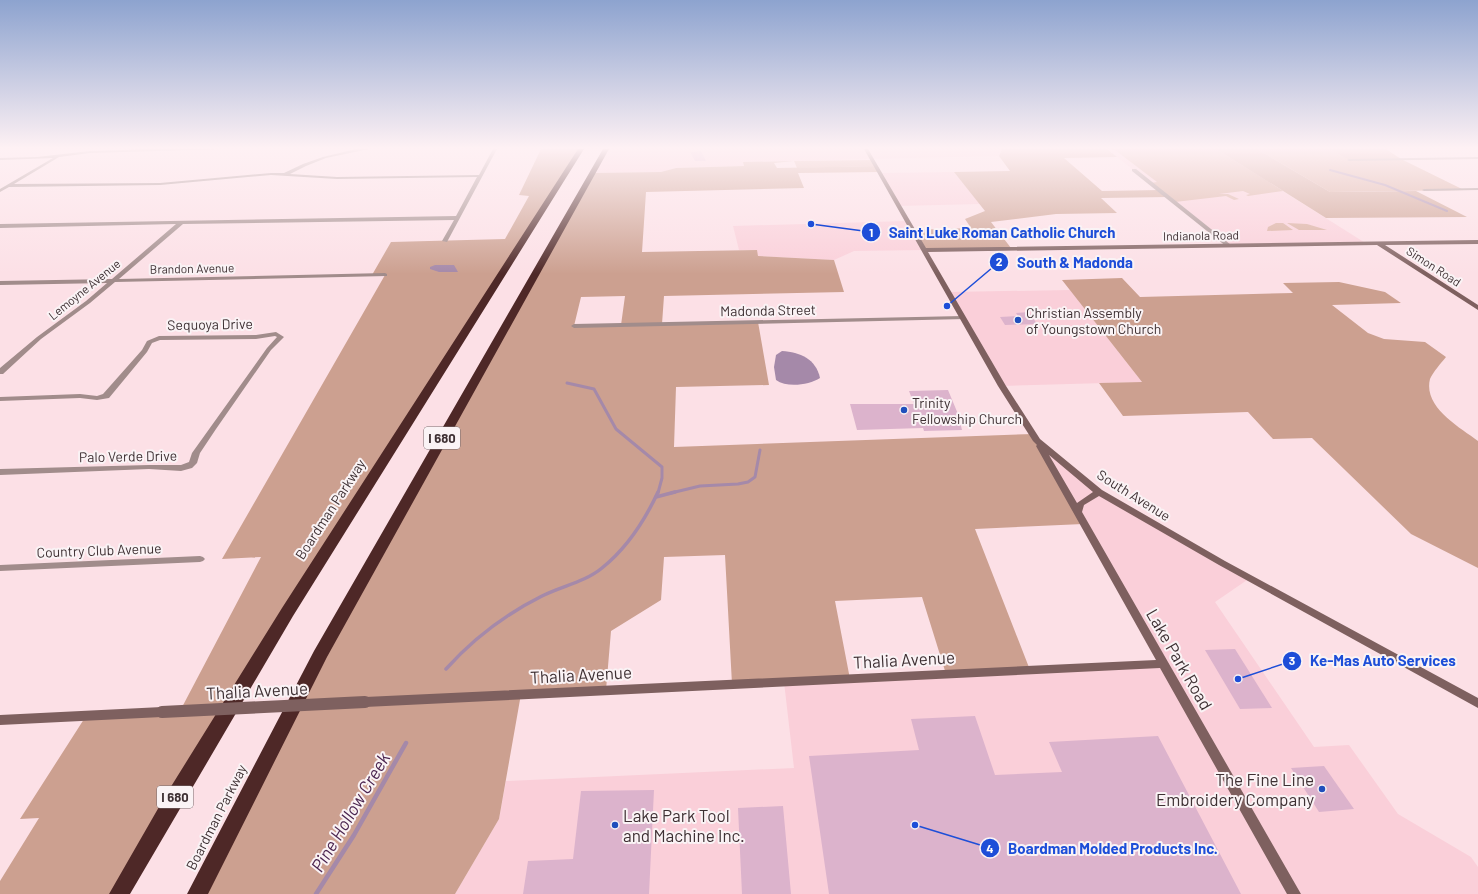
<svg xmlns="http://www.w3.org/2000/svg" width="1478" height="894" font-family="Barlow,sans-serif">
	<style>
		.built { fill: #facfd9 }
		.green { fill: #d7ab9b }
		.forest { fill: #cca090; fill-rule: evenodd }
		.water { fill: #a589a9 }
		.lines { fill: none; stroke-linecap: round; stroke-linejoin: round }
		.stream-far3 { stroke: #a589a9; stroke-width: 2 }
		.stream-far2 { stroke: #a589a9; stroke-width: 3 }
		.stream-far1 { stroke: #a589a9; stroke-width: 3.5 }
		.stream { stroke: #a589a9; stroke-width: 4.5 }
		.building { fill: #dcb3cc }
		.street { fill: #a18c8b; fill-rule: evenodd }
		.secondary { fill: #7e605f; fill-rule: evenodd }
		.highway { fill: #4e2827; fill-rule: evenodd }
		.secondary-bridge { stroke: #7e605f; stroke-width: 12 }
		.poi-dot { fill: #204fbc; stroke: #faf3f5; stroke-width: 1.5 }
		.labels { text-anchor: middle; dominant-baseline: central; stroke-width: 4; stroke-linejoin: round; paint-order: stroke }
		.far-street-label { font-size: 12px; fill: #3e3033; stroke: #faf3f5 }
		.shield { fill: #faf3f5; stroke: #766a6d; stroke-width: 1 }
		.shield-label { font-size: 13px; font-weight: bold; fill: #3e3033 }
		.street-label { font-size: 14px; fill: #3e3033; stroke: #faf3f5 }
		.poi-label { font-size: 14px; fill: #3e3033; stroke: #faf3f5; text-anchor: start }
		.near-street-label { font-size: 17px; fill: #3e3033; stroke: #faf3f5 }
		.near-poi-label { font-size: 17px; fill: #3e3033; stroke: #faf3f5; text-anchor: end }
		.near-water-label { font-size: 18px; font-style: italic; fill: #4b2550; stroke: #faf3f5 }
		.leader { fill: none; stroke: #1d4ed8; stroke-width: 1.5 }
		.callout-dot { fill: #1d4ed8; stroke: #faf3f5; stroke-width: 1.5 }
		.mark-label { font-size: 12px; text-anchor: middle; font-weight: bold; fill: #fff }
		.callout-label { font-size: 15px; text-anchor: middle; font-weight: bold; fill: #1d4ed8; stroke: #faf3f5; stroke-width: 4; stroke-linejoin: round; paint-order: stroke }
	</style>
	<rect width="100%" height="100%" fill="#fce0e6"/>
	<g class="built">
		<polygon points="606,149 1002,149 999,156 743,162 744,166 676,168 661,172 593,173"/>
		<polygon points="1107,149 1216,149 1367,244 1229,246"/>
		<polygon points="954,172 980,204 898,206 880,173"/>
		<polygon points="906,221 924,250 854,251 834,260 758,256 756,250 739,250 733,226"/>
		<polygon points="1070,290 1142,382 1002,386 949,292"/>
		<polygon points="1037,441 1099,492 1250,578 1215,602 1314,747 1349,745 1398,814 1471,857 1478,867 1478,894 455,894 499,819 506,781 794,768 784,682 1163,664"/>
	</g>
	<g class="green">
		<polygon points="1111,149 1216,149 1283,191 1248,196 1246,195 1250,194 1243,191 1219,194 1228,194 1239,199 1234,200 1226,196 1175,202 1151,183 1157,182 1115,150"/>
		<polygon points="1257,149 1329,149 1350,160 1401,159 1464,190 1330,192"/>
		<polygon points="872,160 876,166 797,168 794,161"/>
		<polygon points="1276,223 1283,223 1293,230 1267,231 1268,227"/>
		<polygon points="1287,223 1307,224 1327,230 1299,230"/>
	</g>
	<g class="forest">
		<polygon points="541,149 581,149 119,894 0,894 0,881 39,818 20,819 86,716 180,711 261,557 222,559 385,275 372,275 391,242 505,239 529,196 519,195"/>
		<polygon points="1002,149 1107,149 1117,157 1064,158 1102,191 1160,190 1168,197 1101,198 1117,213 1056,214 991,222 1011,248 924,250 911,230 971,228 965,219 985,211 954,172 1010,171 999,156"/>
		<polygon points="1216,149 1257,149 1330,192 1416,191 1467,217 1326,218"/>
		<polygon points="1329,149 1386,149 1401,159 1349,160"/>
		<path d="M 794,161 L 774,163 L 777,168 L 876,166 L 879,172 L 798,173 L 804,188 L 646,192 L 642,252 L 757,250 L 758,256 L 834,260 L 844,292 L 664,296 L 662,324 L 758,322 L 769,385 L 676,387 L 674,447 L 1033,434 L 1083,524 L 975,529 L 1030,670 L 946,674 L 922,597 L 835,601 L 850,679 L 732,684 L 725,555 L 664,557 L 661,600 L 611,631 L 606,690 L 521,694 L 499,819 L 455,894 L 197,894 L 282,729 L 593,173 L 661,172 L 676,168 L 744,166 L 743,162 ZM 625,296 L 621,325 L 574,326 L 581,297 Z"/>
		<path d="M 1122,278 L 1140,297 L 1293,293 L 1283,283 L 1339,282 L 1385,292 L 1401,303 L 1332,305 L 1368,333 L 1384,339 L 1425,342 L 1446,357 C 1441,363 1433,372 1430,379 C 1423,407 1459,427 1478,441 L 1478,568 L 1411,534 L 1312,438 L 1273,439 L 1248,412 L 1123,416 L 1099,383 L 1142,382 L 1062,280 Z"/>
	</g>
	<g class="water">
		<polygon points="435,265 454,265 458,272 439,272 430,269 430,267"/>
		<path d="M 782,351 C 800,352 816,359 820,378 C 809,385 787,388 776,380 L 774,367 L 776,355 Z"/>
	</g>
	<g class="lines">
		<polyline class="stream-far3" points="1330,170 1385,185 1447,211"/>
		<g class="stream-far2">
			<polyline points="567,383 594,389 616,429 662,467 662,478 658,493"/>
			<polyline points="671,493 700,486 738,484 748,482 755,477 760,450"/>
		</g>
		<g class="stream-far1">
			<polyline points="656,497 675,492"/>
			<path d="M 446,669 C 473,639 506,614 542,596 C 562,586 585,582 602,568 C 627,548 645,520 658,492"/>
		</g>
		<polyline class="stream" points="316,894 354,835 406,743"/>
	</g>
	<g class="building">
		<polygon points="701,151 706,161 695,161 690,152"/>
		<polygon points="1029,312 1037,324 1005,325 1000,317 1018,316 1016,313"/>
		<polygon points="948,390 958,414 962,430 924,431 923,428 857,430 850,404 914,404 909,391"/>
		<polygon points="1235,649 1272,708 1240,709 1205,650"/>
		<polygon points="975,716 995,775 1062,772 1049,742 1158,736 1241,894 829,894 809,756 919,750 911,719"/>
		<polygon points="1324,766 1354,809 1319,812 1291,768"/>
		<polygon points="654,790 649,894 523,894 528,861 573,859 581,791"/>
		<polygon points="783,806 791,894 742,894 738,808"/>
	</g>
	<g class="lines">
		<g class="street">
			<polygon points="151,149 223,149 90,153 59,157 14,184 160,183 271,173 284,173 303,164 323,157 356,149 369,149 326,158 306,166 290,174 337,177 479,175 493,149 497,149 447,242 442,241 454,220 183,224 119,279 385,273 387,274 387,276 115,282 90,303 41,339 3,374 0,374 0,368 37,337 86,301 107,283 0,285 0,281 112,279 176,224 0,228 0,224 456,216 477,177 337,179 271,175 160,185 9,187 0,192 0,189 53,158 0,160 0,158 37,157 90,151"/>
			<polygon points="1478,157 1478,159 1349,161 1347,160 1349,159"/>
			<polygon points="1132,169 1136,169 1231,245 1231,247 1227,247 1132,171"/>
			<polygon points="1478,188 1478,190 1424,191 1422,190 1424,189"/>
			<polygon points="963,316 966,318 965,319 574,328 571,326 574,324"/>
			<polygon points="276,332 284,337 271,350 216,429 200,453 197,463 192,468 181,471 149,469 0,475 0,469 149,465 181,465 189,462 192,453 267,348 277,337 275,336 256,339 160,340 152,343 147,352 109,398 97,400 80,398 0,401 0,397 80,394 97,396 103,394 142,350 147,341 159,336 256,335"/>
			<polygon points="200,556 203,557 205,559 203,561 200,562 0,571 0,565"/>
		</g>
		<g class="secondary">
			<path d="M 864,149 L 868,149 L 926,248 L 1478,240 L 1478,244 L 1385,245 L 1478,305 L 1478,310 L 1377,245 L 928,252 L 1006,386 L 1040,439 L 1102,490 L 1225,561 L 1478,698 L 1478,708 L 1219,565 L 1099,496 L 1084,505 L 1082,512 L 1301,894 L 1287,894 L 1160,668 L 365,707 L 361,705 L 359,702 L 361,699 L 365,697 L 1156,660 L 1036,446 L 1037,445 L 1033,441 L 998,386 ZM 1049,455 L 1093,492 L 1077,503 Z"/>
			<polygon points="162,707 166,709 168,712 166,715 162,717 0,725 0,715"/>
		</g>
		<g class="highway">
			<polygon points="578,149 584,149 293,616 130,894 109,894 167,793 282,608"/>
			<polygon points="603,149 609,149 327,657 208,894 187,894 314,651"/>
		</g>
		<polyline class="secondary-bridge" points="162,712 365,702"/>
	</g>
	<linearGradient id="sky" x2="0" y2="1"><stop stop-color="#8da3cf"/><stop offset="0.54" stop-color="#fef1f4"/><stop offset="1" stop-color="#fef1f4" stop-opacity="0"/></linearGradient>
	<rect width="1478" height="274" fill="url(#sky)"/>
	<g class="poi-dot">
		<circle cx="1018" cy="320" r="4"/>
		<circle cx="904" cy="410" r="4"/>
		<circle cx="1322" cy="789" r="4"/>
		<circle cx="615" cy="825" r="4"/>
	</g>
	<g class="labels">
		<g class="far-street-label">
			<text transform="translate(1201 235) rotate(-1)">Indianola Road</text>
			<text transform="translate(1434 266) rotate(33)">Simon Road</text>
			<text transform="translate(192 268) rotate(-1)">Brandon Avenue</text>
			<text transform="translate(84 289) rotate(-39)">Lemoyne Avenue</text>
		</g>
		<g class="shield">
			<rect x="424" y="427" width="36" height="22" rx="3"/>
			<rect x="157" y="786" width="36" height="22" rx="3"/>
		</g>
		<g class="shield-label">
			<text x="442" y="438">I 680</text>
			<text x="175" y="797">I 680</text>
		</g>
		<g class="street-label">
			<text transform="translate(768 310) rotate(-1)">Madonda Street</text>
			<text transform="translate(210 324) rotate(-1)">Sequoya Drive</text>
			<text transform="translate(128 456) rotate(-1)">Palo Verde Drive</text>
			<text transform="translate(1134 495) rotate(32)">South Avenue</text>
			<text transform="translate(330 509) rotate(-57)">Boardman Parkway</text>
			<text transform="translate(99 550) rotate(-2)">Country Club Avenue</text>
			<text transform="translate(216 817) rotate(-63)">Boardman Parkway</text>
		</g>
		<g class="poi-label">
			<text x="1026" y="312">Christian Assembly<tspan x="1026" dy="16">of Youngstown Church</tspan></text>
			<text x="912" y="402">Trinity<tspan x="912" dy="16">Fellowship Church</tspan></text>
		</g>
		<g class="near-street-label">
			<text transform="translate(904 659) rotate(-3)">Thalia Avenue</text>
			<text transform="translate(1180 659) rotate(60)">Lake Park Road</text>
			<text transform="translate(581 674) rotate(-3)">Thalia Avenue</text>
			<text transform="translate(257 690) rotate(-3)">Thalia Avenue</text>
		</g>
		<g class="near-poi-label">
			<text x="1314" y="779">The Fine Line<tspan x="1314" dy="20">Embroidery Company</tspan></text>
			<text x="623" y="815" text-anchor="start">Lake Park Tool<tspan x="623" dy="20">and Machine Inc.</tspan></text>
		</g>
		<g class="near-water-label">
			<text transform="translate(350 812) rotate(-59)">Pine Hollow Creek</text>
		</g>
	</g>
	<path class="leader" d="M811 224L871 232M947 306L999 262M1238 679L1292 661M915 825L990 848"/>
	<g class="callout-dot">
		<circle cx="811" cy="224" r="4"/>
		<circle cx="947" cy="306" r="4"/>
		<circle cx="1238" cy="679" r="4"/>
		<circle cx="915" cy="825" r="4"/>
		<circle cx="871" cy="232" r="10"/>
		<circle cx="999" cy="262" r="10"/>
		<circle cx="1292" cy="661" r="10"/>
		<circle cx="990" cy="848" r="10"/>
	</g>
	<g class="mark-label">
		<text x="871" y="237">1</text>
		<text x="999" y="266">2</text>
		<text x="1292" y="665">3</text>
		<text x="990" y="853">4</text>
	</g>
	<g class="callout-label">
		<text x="1002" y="238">Saint Luke Roman Catholic Church</text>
		<text x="1075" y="268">South &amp; Madonda</text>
		<text x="1383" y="666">Ke-Mas Auto Services</text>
		<text x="1113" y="854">Boardman Molded Products Inc.</text>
	</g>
</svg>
